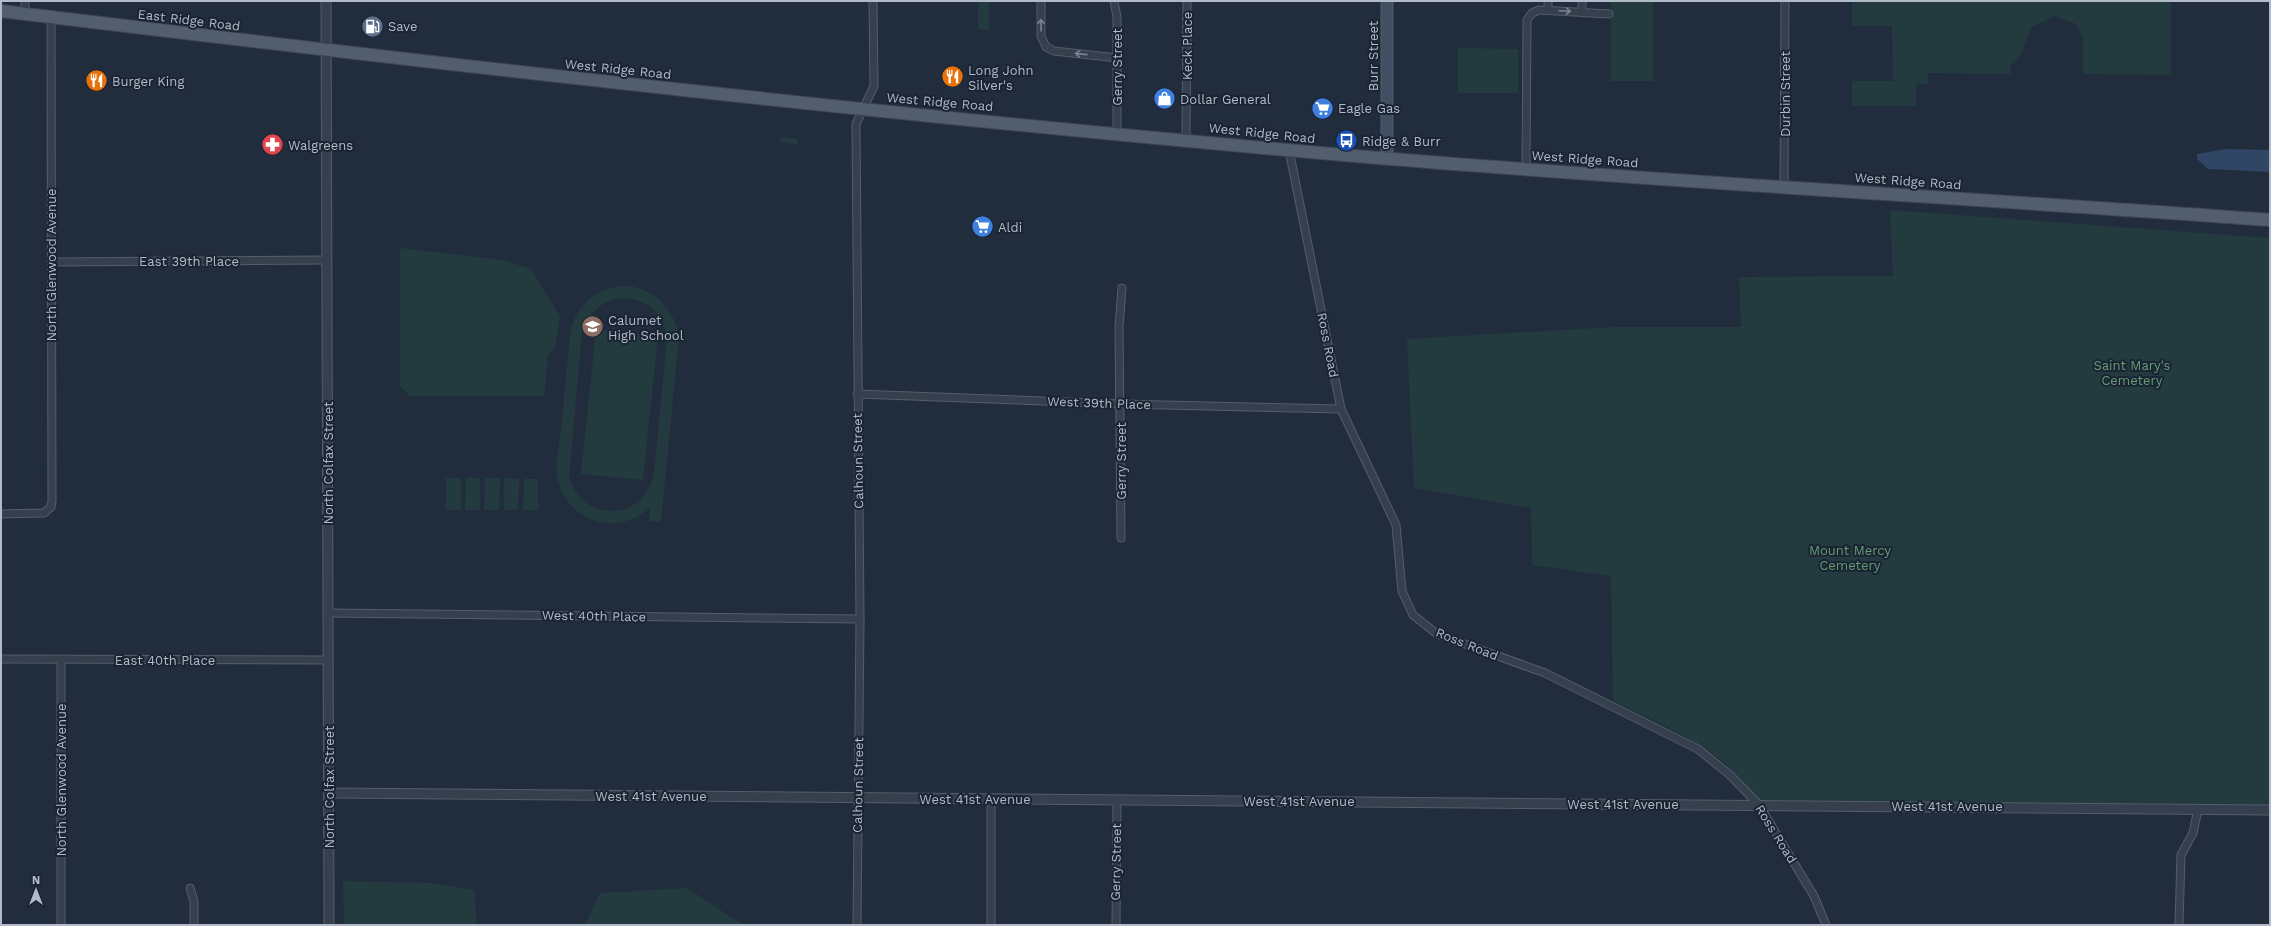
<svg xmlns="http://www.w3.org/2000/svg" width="2271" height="926" font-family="'Work Sans',sans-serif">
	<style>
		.green { fill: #233b3e; fill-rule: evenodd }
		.water { fill: #314664 }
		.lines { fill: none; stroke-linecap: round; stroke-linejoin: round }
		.minor-casing { stroke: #535d6b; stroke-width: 9 }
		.tertiary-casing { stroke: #535d6b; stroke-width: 11 }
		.secondary-casing { stroke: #535d6b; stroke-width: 13 }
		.primary-casing { stroke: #3e4856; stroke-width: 14 }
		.minor { stroke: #353f4d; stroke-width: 7 }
		.tertiary { stroke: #353f4d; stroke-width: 9 }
		.secondary { stroke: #424e61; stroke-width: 11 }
		.primary { stroke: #525e6e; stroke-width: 12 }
		.oneway { stroke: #798391 }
		.labels { text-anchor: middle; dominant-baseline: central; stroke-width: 4; stroke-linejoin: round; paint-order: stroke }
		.street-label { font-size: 13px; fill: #b0bac9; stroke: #1a2432 }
		.poi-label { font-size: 13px; fill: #b0bac9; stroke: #1a2432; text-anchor: start }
		.park-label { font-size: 13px; fill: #659c72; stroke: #1a2432 }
	</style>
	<rect width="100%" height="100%" fill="#212d3d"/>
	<g class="green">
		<polygon points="978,1 989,1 989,30 978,29"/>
		<rect x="1611" y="1" width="42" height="80"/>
		<polygon points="1852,1 2171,1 2171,75 2083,74 2083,36 2074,23 2054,16 2032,27 2021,55 2011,64 2010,74 1928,73 1928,84 1916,84 1916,106 1852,106 1852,81 1893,81 1892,26 1852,26"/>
		<polygon points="1458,48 1518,49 1518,93 1458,93"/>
		<polygon points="782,137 797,139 799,142 796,144 782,142 779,139"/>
		<path d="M 1890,210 L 2270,238 L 2270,806 L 1767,803 C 1752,798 1742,778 1730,768 C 1698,738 1652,720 1613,700 L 1611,576 L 1532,565 L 1531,508 L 1414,488 L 1407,339 L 1613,327 L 1741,327 L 1739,277 L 1893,276 Z"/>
		<polygon points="400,248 503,260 531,269 560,316 555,348 548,355 544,396 410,396 400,386"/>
		<path d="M 629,286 C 657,291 674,309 679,337 L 661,522 L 649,521 L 650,507 C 637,520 618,526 600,522 C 579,517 563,501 558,481 C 554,465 559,446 561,430 C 564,398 567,367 570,335 C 575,304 598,286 629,286 ZM 628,298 C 650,302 664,315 667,337 L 654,474 C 643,522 583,524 569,477 L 581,343 C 584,316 600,298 628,298 Z"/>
		<polygon points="596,329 658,336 643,480 581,474"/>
		<rect x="446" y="478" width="15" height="32"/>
		<polygon points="466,478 480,478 480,510 465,510"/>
		<polygon points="485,478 500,478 499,510 484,510"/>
		<polygon points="504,478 519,479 518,510 504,510"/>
		<polygon points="524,479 538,479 538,510 523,510"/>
		<polygon points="343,881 432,883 474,890 477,925 344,925"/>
		<polygon points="687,888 743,925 585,925 600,893"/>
	</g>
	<polygon class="water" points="2226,149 2270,150 2270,172 2208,169 2197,159 2197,154"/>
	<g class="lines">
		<defs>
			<g id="minor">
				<polyline points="1041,1 1041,36 1046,47 1054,51 1117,58"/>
				<polyline points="1114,1 1117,17 1117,133"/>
				<polyline points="1548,10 1548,1"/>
				<polyline points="1582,12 1582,1"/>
				<polyline points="25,14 25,1"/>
				<polyline points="1186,140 1187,1"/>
				<polyline points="1289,150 1341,409 1396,525 1402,591 1413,615 1437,634 1545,673 1698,749 1730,775 1759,805 1814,896 1826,925"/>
				<polyline points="1526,169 1527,20 1532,13 1539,10 1609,14"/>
				<polyline points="1784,187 1785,1"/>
				<polyline points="51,262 326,260"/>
				<polyline points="857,394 1121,404 1341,409"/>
				<polyline points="1,514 44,513 51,507 52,501 51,17"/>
				<polyline points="1121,538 1119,327 1122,288"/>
				<polyline points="328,613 860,619"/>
				<polyline points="1,659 328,660"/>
				<polyline points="61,660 61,925"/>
				<polyline points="190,888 194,901 194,925"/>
				<polyline points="857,925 860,619 856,124 874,86 873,1"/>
				<polyline points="991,925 991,799"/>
				<polyline points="1116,925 1117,800"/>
				<polyline points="2179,925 2181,855 2193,833 2198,809"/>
			</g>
			<g id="tertiary">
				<polyline points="326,1 329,925"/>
				<polyline points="329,793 2270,810"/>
			</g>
			<polyline id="secondary" points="1387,158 1387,1"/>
			<path id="primary" d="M 1,11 C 456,66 911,118 1367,157 C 1668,182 1969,198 2270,220"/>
		</defs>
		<use href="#minor" class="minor-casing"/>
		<use href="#tertiary" class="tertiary-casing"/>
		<use href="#secondary" class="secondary-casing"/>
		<use href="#primary" class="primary-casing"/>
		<use href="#minor" class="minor"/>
		<use href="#tertiary" class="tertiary"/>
		<use href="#secondary" class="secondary"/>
		<use href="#primary" class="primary"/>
	</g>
	<defs><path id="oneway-shaft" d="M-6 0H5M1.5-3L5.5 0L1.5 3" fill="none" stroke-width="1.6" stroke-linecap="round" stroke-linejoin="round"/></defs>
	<g class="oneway">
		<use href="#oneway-shaft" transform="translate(1565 11) rotate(3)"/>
		<use href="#oneway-shaft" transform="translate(1041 25) rotate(-91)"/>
		<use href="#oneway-shaft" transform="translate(1081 54) rotate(-174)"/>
	</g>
	<defs>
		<symbol id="fuel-disc" viewBox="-11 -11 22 22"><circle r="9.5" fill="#5c6f8a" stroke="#1a2432"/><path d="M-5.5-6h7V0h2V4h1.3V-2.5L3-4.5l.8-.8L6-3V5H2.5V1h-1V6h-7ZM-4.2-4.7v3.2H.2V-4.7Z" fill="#fff"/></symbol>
		<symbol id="restaurant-disc" viewBox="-11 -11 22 22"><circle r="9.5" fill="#e8710a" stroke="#1a2432"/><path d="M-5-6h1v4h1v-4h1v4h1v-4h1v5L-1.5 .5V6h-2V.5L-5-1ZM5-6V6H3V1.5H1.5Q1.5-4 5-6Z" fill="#fff"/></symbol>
		<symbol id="shop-disc" viewBox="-11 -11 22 22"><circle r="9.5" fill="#3f7fe0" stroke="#1a2432"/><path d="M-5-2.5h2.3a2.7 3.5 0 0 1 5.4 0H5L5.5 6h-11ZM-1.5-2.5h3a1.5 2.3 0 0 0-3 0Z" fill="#fff"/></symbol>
		<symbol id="supermarket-disc" viewBox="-11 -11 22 22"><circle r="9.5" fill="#3f7fe0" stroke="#1a2432"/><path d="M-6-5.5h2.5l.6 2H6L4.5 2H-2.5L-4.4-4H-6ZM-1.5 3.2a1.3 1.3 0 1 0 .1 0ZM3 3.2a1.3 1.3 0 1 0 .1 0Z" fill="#fff"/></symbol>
		<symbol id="bus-disc" viewBox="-11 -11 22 22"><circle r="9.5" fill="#1a4fb4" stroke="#1a2432"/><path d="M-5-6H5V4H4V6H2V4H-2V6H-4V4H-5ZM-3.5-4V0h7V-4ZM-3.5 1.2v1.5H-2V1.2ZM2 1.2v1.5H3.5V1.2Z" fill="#fff"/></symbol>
		<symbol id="pharmacy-disc" viewBox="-11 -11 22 22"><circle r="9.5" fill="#e0444e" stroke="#1a2432"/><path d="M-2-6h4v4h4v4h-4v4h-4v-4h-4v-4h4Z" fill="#fff"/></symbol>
		<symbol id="school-disc" viewBox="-11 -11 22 22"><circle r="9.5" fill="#8d6e63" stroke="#1a2432"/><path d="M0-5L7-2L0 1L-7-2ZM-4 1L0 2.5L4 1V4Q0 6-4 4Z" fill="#fff"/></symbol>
	</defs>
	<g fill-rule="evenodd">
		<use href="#fuel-disc" x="360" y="14" width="25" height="25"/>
		<use href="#restaurant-disc" x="940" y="64" width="25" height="25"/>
		<use href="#restaurant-disc" x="84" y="68" width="25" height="25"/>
		<use href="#shop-disc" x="1152" y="86" width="25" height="25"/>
		<use href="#supermarket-disc" x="1310" y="96" width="25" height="25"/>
		<use href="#bus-disc" x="1334" y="128" width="25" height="25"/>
		<use href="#pharmacy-disc" x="260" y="132" width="25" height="25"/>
		<use href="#supermarket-disc" x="970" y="214" width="25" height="25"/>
		<use href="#school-disc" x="580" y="314" width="25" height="25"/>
	</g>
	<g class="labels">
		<g class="street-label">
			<text transform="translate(189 20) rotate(7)">East Ridge Road</text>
			<text transform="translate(1187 46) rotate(-90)">Keck Place</text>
			<text transform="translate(1373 56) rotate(-90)">Burr Street</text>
			<text transform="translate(1117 67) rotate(-90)">Gerry Street</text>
			<text transform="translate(618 69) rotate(6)">West Ridge Road</text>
			<text transform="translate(1785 94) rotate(-90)">Durbin Street</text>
			<text transform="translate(940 102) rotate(5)">West Ridge Road</text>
			<text transform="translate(1262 133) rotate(6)">West Ridge Road</text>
			<text transform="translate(1585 159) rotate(4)">West Ridge Road</text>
			<text transform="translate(1908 181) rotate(4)">West Ridge Road</text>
			<text x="189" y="261">East 39th Place</text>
			<text transform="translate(51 265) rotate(-90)">North Glenwood Avenue</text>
			<text transform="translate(1328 345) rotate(79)">Ross Road</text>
			<text transform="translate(1099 403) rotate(2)">West 39th Place</text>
			<text transform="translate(858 461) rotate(-91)">Calhoun Street</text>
			<text transform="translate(1121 461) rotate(-90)">Gerry Street</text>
			<text transform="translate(328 463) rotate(-90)">North Colfax Street</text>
			<text transform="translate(594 616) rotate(1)">West 40th Place</text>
			<text transform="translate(1467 644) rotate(22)">Ross Road</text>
			<text x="165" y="660">East 40th Place</text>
			<text transform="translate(61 780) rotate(-90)">North Glenwood Avenue</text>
			<text transform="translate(858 785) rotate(-89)">Calhoun Street</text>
			<text transform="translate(329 787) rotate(-90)">North Colfax Street</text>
			<text x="651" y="796">West 41st Avenue</text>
			<text x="975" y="799">West 41st Avenue</text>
			<text x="1299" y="801">West 41st Avenue</text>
			<text x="1623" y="804">West 41st Avenue</text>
			<text x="1947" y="806">West 41st Avenue</text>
			<text transform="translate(1776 834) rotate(58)">Ross Road</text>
			<text transform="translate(1116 862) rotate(-89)">Gerry Street</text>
		</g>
		<g class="poi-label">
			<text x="388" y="26">Save</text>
			<text x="968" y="70">Long John<tspan x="968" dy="15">Silver's</tspan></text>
			<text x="112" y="81">Burger King</text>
			<text x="1180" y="99">Dollar General</text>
			<text x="1338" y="108">Eagle Gas</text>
			<text x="1362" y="141">Ridge &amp; Burr</text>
			<text x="288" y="145">Walgreens</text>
			<text x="998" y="227">Aldi</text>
			<text x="608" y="320">Calumet<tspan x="608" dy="15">High School</tspan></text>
		</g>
		<g class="park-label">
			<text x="2132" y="365">Saint Mary's<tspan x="2132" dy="15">Cemetery</tspan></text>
			<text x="1850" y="550">Mount Mercy<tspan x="1850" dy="15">Cemetery</tspan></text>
		</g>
	</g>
	<rect width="2271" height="926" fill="none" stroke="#b0bac9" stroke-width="4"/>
	<g transform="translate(36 890)" stroke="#1a2432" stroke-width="3" paint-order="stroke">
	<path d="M0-3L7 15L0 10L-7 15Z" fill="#b0bac9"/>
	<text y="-6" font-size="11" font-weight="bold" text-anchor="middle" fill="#b0bac9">N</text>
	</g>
</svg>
